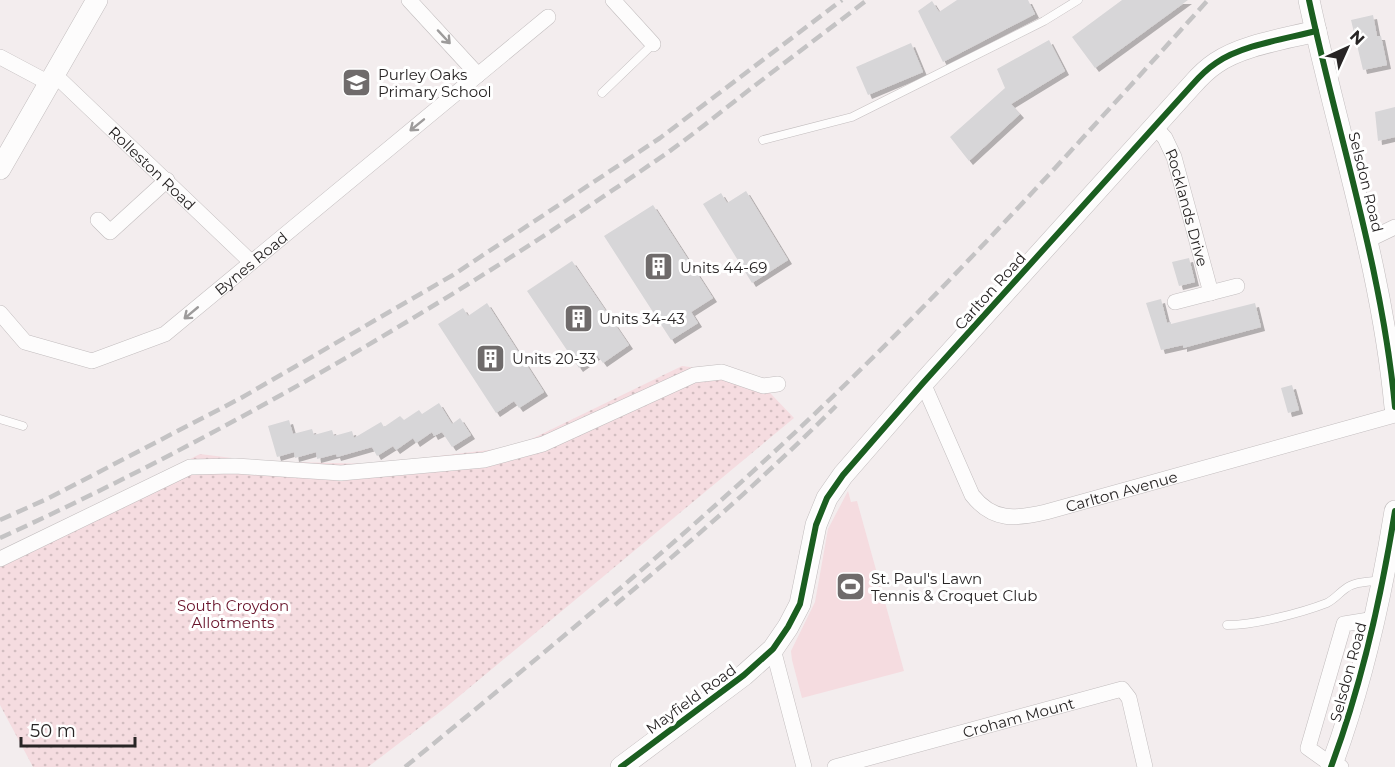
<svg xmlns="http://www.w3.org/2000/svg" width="1395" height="767" font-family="Montserrat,sans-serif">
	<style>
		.park { fill: #f5dce0 }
		.garden { fill: url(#garden-dots) }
		.building { fill: #d7d6d8; filter: url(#shadow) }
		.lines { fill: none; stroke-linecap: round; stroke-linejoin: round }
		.lane-casing { stroke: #c2bdbe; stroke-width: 9 }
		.street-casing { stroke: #c2bdbe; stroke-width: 16 }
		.secondary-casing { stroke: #c2bdbe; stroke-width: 22 }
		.lane { stroke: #fdfcfc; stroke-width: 8 }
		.street { stroke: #fdfcfc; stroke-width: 15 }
		.secondary { stroke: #fdfcfc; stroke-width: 21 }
		.rail { stroke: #c4c3c4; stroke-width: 4.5; stroke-dasharray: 12 6; stroke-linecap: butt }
		.cycleway-casing { stroke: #fff; stroke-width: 10 }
		.cycleway { stroke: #1b5e20; stroke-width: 6 }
		.oneway { stroke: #9d9b9b }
		.labels { text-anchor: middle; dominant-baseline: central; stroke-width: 6; stroke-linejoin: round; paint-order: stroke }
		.poi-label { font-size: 15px; fill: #282525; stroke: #fff; text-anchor: start }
		.street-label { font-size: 15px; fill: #282525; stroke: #fff }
		.park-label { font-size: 15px; fill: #68132a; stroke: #fff }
	</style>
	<defs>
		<pattern id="garden-dots" width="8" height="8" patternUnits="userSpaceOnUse" patternTransform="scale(1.5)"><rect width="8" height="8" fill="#f5dce0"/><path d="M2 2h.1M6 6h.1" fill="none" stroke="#d2bdc0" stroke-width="1.8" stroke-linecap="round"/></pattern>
		<filter id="shadow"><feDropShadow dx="4" dy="4" stdDeviation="0" flood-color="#0004"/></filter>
	</defs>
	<rect width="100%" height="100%" fill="#f3edee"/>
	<polygon class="park" points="848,491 851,502 857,501 904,671 802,698 792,660 791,651 815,602 828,529"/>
	<polygon class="garden" points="682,366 753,375 794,418 445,708 368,767 33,767 0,705 0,555 200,454 256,461 371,464 515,447"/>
	<g class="building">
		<polygon points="957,0 1028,0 1035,14 943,62 918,11 932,1 939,12"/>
		<polygon points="1122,0 1188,0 1095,68 1072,37"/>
		<polygon points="1373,15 1377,36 1381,36 1387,65 1363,70 1351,20"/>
		<polygon points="1049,40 1065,71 1011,104 1020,114 969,161 950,137 1005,88 997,69"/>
		<polygon points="911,43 923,72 868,95 856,67"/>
		<polygon points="1395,107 1395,137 1378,141 1375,112"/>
		<polygon points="746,191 788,260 752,283 703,204 721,193 727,203"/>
		<polygon points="653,205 713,298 691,312 698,323 671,340 604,236"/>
		<polygon points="1189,258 1195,282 1179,286 1172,262"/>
		<polygon points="572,261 629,345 603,363 597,355 579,368 527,291"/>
		<polygon points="1161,299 1167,323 1171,322 1171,324 1255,303 1261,327 1183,348 1183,345 1161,350 1146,303"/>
		<polygon points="487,303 544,392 519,408 514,401 496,413 438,324 463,308 468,316"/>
		<polygon points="1292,385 1299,410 1288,413 1281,388"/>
		<polygon points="439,403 452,424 460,418 471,435 452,447 442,432 434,436 432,432 416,443 413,438 396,450 393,446 377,456 372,447 337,457 336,454 317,459 316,452 295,458 294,452 277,457 268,426 289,420 293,434 312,429 314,435 332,430 334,436 352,431 354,438 381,422 384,427 400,416 404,420 419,410 422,414"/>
	</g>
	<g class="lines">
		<defs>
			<g id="lane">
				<polyline points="602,93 653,44"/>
				<polyline points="763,140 852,117 1044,21 1078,0"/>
				<polyline points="0,419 23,426"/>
				<path d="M 1227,625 C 1255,625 1301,613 1327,603 C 1335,599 1339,593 1345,589 C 1355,581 1370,582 1381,580"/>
			</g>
			<g id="street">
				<polyline points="409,0 478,75"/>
				<polyline points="613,0 653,44"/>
				<polyline points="0,57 49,83"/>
				<path id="s1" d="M 54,74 L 251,262"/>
				<path id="s2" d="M 1155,127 L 1165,138 L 1174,157 L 1211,293"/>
				<polyline points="98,220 110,232 167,180"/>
				<polyline points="1368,240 1395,227"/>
				<polyline points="1175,302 1237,286"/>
				<path id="s3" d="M 0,313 L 25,342 L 92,361 L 165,334 L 548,17"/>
				<path id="s4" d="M 923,383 L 972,495 C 993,522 1016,519 1046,512 L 1395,415"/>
				<polyline points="0,559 190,467 235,466 341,473 484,460 543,444 694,375 722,372 763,386 778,384"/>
				<polyline points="773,649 804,767"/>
				<path id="s5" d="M 835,767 L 1122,689 L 1129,698 L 1145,767"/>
				<polyline points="1341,767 1332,765 1308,748 1344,624 1375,619"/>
			</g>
			<g id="secondary">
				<path d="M 1309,0 C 1338,136 1382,268 1395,407"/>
				<polyline points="0,169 97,0"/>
				<path d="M 621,767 L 744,675 L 773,649 L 788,627 L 800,604 L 816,525 L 827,498 L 843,475 L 923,383 L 1192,85 C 1199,77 1207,69 1216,63 C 1242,45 1285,39 1316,31"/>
				<path d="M 1331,767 C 1362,684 1381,599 1395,511"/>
			</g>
		</defs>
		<use href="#lane" class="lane-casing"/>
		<use href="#street" class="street-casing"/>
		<use href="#secondary" class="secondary-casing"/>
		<use href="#lane" class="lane"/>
		<use href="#street" class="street"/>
		<use href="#secondary" class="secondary"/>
		<g class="rail">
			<polyline points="0,520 49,498 241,398 453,275 660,138 842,0"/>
			<path d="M 0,538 C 232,432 458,298 667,153 C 695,133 722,111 749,90 C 788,60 828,30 867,0"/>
			<path d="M 615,605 C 691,542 766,476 836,406"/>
			<path d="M 405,767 C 549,649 693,531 827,402 C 961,274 1084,137 1208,0"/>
		</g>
		<defs>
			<g id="cycleway">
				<path d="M 1309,0 C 1338,136 1382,268 1395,407"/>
				<path d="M 621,767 L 744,675 L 773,649 L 788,627 L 800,604 L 816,525 L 827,498 L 843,475 L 923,383 L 1192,85 C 1199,77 1207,69 1216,63 C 1242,45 1285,39 1316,31"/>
				<path d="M 1331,767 C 1362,684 1381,599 1395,511"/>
			</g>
		</defs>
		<use href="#cycleway" class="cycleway-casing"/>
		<use href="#cycleway" class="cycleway"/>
	</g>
	<defs><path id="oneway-shaft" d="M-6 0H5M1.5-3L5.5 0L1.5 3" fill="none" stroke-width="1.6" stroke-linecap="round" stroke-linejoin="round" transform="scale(1.5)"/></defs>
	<g class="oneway">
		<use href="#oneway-shaft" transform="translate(444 37) rotate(47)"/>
		<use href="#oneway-shaft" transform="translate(417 125) rotate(141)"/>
		<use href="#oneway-shaft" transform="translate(191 313) rotate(140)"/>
	</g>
	<defs>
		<symbol id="school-square" viewBox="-11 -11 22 22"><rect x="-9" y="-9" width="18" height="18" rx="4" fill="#6f6b6b" stroke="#fff"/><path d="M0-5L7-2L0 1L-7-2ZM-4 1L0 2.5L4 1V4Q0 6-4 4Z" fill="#fff"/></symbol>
		<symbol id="building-square" viewBox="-11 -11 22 22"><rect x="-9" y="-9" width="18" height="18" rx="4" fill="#6f6b6b" stroke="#fff"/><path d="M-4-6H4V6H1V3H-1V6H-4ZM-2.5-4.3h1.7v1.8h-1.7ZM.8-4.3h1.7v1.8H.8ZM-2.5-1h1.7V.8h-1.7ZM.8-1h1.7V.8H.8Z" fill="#fff"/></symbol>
		<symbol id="stadium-square" viewBox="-11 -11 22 22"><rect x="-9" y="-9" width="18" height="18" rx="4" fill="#6f6b6b" stroke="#fff"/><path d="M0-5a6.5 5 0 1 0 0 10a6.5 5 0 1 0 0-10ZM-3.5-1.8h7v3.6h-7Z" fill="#fff"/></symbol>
	</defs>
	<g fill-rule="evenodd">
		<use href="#school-square" x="340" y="66" width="33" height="33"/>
		<use href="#building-square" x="642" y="250" width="33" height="33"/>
		<use href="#building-square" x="562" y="302" width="33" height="33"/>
		<use href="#building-square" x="474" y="342" width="33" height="33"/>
		<use href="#stadium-square" x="834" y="570" width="33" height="33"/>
	</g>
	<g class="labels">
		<g class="poi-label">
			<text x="378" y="74">Purley Oaks<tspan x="378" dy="17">Primary School</tspan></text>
			<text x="680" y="267">Units 44-69</text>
			<text x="599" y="318">Units 34-43</text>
			<text x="512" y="358">Units 20-33</text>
			<text x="871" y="578">St. Paul's Lawn<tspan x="871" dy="17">Tennis &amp; Croquet Club</tspan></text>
		</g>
		<g class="street-label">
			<text stroke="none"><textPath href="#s1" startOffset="136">Rolleston Road</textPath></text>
			<text transform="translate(1366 182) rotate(76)">Selsdon Road</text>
			<text stroke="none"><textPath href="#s2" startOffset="88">Rocklands Drive</textPath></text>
			<text stroke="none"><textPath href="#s3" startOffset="297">Bynes Road</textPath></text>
			<text transform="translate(990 291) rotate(-48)">Carlton Road</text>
			<text stroke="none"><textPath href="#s4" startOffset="282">Carlton Avenue</textPath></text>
			<text transform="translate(1348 672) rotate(-75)">Selsdon Road</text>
			<text transform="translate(691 699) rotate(-36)">Mayfield Road</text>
			<text stroke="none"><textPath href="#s5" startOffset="190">Croham Mount</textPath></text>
		</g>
		<g class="park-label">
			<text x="233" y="605">South Croydon<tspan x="233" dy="17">Allotments</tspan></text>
		</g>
	</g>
	<g transform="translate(1347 48) rotate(45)" stroke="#ffffff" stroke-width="4.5" paint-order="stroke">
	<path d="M0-4.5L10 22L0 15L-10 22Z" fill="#282525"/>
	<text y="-9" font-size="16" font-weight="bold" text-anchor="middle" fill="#282525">N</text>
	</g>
	<path d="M21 737v9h114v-9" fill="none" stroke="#282525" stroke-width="3"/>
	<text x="30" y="737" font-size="18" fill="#282525" stroke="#ffffff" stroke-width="4.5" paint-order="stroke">50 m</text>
</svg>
